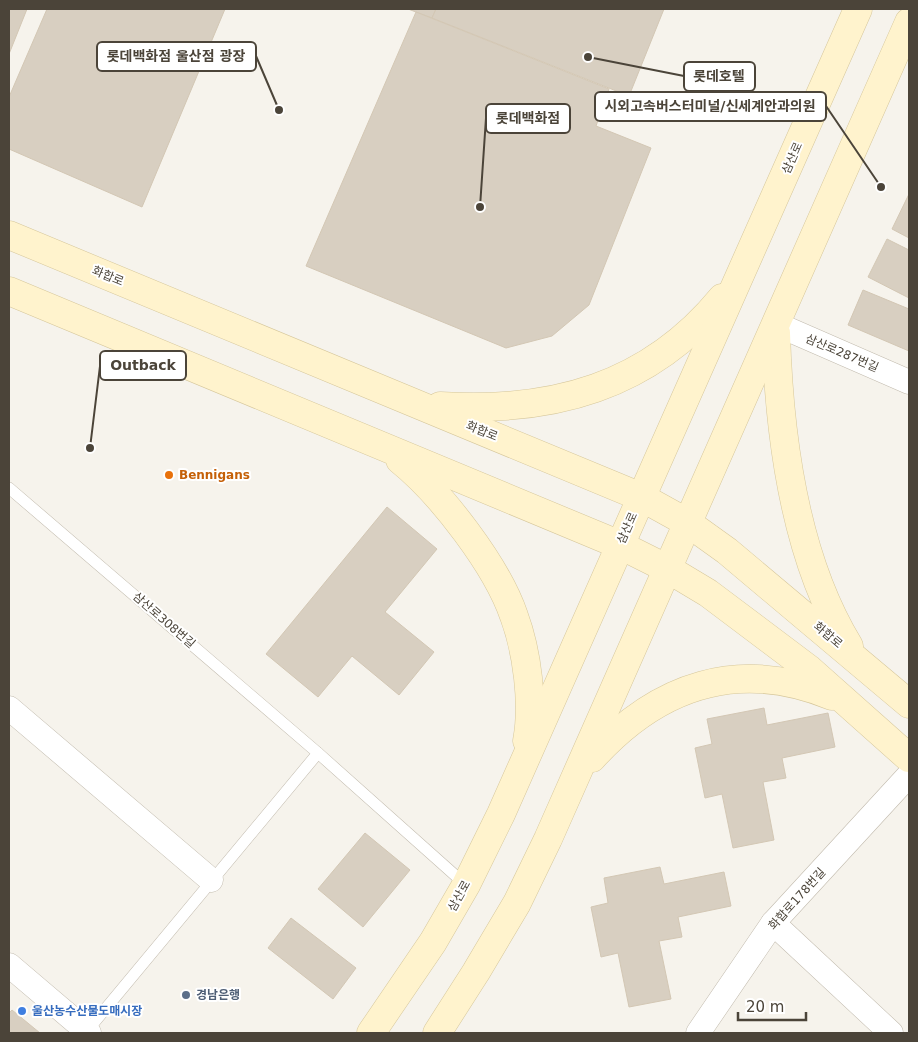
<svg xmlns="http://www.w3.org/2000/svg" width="918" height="1042" font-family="'DejaVu Sans','Noto Sans KR',sans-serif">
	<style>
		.building { fill: #d8cfc1; stroke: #d3c7b4 }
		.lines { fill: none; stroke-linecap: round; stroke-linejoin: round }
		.service-casing { stroke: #c2bbae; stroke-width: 12 }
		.minor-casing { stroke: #c2bbae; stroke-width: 25 }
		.secondary-casing { stroke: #d6c79b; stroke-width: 29 }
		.service { stroke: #fff; stroke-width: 11 }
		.minor { stroke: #fff; stroke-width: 24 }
		.secondary { stroke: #fff3cd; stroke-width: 28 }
		.food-dot { fill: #e8710a; stroke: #fff; stroke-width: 2 }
		.service-dot { fill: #5c6f8a; stroke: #fff; stroke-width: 2 }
		.shop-dot { fill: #3f7fe0; stroke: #fff; stroke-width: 2 }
		.labels { text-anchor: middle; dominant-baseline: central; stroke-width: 4; stroke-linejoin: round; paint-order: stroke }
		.street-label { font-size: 12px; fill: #4b4439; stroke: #fff }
		.food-label { font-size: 12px; font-weight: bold; fill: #c56008; stroke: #fff; text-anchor: start }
		.service-label { font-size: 12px; font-weight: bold; fill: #4e5e75; stroke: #fff; text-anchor: start }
		.shop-label { font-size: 12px; font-weight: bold; fill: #366cbe; stroke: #fff; text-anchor: start }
		.leader { fill: none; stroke: #4b4439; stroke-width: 2 }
		.callout-dot { fill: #4b4439; stroke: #fff; stroke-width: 2 }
		.callout { fill: #fff; stroke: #4b4439; stroke-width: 2 }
		.callout-label { font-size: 14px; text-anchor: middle; font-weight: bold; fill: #4b4439 }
	</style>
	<rect width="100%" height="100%" fill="#f6f3ec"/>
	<g class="building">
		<polygon points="9,9 27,9 9,54"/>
		<polygon points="47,9 225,9 142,207 9,149 9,97"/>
		<polygon points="408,9 436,9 432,18"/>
		<polygon points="436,9 664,9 629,96 432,18"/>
		<polygon points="416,12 609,89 596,126 651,148 589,305 552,336 506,348 306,266"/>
		<polygon points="909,194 909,238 892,229"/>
		<polygon points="887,239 909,250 909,298 868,277"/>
		<polygon points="863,290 909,309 909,351 848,325"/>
		<polygon points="387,507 437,549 385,612 434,652 399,695 352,656 318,697 266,654"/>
		<polygon points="764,708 767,725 828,713 835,747 782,758 786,778 763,782 774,840 733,848 722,794 705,798 695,748 712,744 707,719"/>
		<polygon points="365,833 410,870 363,927 318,889"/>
		<polygon points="660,867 664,884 724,872 731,906 678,917 682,937 659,941 671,999 629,1007 618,953 601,957 591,907 608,903 604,878"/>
		<polygon points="291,918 356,968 333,999 268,948"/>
		<polygon points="12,1010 40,1033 9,1033 9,1013"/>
	</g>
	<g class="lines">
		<defs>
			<g id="service">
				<polyline points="9,488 318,753 466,885"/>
				<polyline points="87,1031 318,753"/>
			</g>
			<g id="minor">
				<polyline points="776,324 909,382"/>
				<polyline points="9,708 211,880"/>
				<polyline points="773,923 891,1033"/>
				<polyline points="9,965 89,1033"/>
				<polyline points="698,1033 773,923 909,775"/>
			</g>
			<g id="secondary">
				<polyline points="9,235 641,497 688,523 727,551 909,704"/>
				<polyline points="9,291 620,545 668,569 708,593 809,669 909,758"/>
				<path d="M 776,333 C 779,435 795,558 849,646"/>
				<path d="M 440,406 C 552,413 649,387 722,298"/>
				<path d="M 400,460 C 441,493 497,566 514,616 C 527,651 534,704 527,741"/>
				<path d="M 592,758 C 658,685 739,658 832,696"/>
				<polyline points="371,1033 433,942 466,885 501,814 858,9"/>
				<polyline points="437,1033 476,972 517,903 548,839 909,22"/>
			</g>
		</defs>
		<use href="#service" class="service-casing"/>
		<use href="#minor" class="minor-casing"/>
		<use href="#secondary" class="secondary-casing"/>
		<use href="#service" class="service"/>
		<use href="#minor" class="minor"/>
		<use href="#secondary" class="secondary"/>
	</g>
	<circle class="food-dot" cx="169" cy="475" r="5"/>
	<circle class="service-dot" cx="186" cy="995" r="5"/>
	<circle class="shop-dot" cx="22" cy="1011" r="5"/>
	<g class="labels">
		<g class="street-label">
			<text transform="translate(792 158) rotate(-66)">삼산로</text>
			<text transform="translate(108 276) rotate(22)">화합로</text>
			<text transform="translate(842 353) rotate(23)">삼산로287번길</text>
			<text transform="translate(482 431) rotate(22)">화합로</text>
			<text transform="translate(627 528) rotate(-66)">삼산로</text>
			<text transform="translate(164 620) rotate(41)">삼산로308번길</text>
			<text transform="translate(828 635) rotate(40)">화합로</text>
			<text transform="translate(459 896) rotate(-61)">삼산로</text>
			<text transform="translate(797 899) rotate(-48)">화합로178번길</text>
		</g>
		<g class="food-label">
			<text x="179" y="475">Bennigans</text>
		</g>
		<g class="service-label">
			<text x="196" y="995">경남은행</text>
		</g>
		<g class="shop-label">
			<text x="32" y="1011">울산농수산물도매시장</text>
		</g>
	</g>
	<path class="leader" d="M279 110L256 56M588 57L684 76M881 187L826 106M480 207L486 118M90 448L100 366"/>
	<g class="callout-dot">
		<circle cx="279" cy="110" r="5"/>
		<circle cx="588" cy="57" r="5"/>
		<circle cx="881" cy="187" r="5"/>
		<circle cx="480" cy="207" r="5"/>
		<circle cx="90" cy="448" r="5"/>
	</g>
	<g class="callout">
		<rect x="97" y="42" width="159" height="29" rx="5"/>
		<rect x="684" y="62" width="71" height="29" rx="5"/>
		<rect x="595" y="92" width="231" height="29" rx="5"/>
		<rect x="486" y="104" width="84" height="29" rx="5"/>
		<rect x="100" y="351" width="86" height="29" rx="5"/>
	</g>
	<g class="callout-label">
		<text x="176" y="61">롯데백화점 울산점 광장</text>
		<text x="719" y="81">롯데호텔</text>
		<text x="710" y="111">시외고속버스터미널/신세계안과의원</text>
		<text x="528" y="123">롯데백화점</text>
		<text x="143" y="370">Outback</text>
	</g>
	<rect width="918" height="1042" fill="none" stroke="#4b4439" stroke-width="20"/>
	<path d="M738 1012v8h68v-8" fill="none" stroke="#4b4439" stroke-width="2.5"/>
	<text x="746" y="1012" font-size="15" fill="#4b4439" stroke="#ffffff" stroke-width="4" paint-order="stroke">20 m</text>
</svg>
